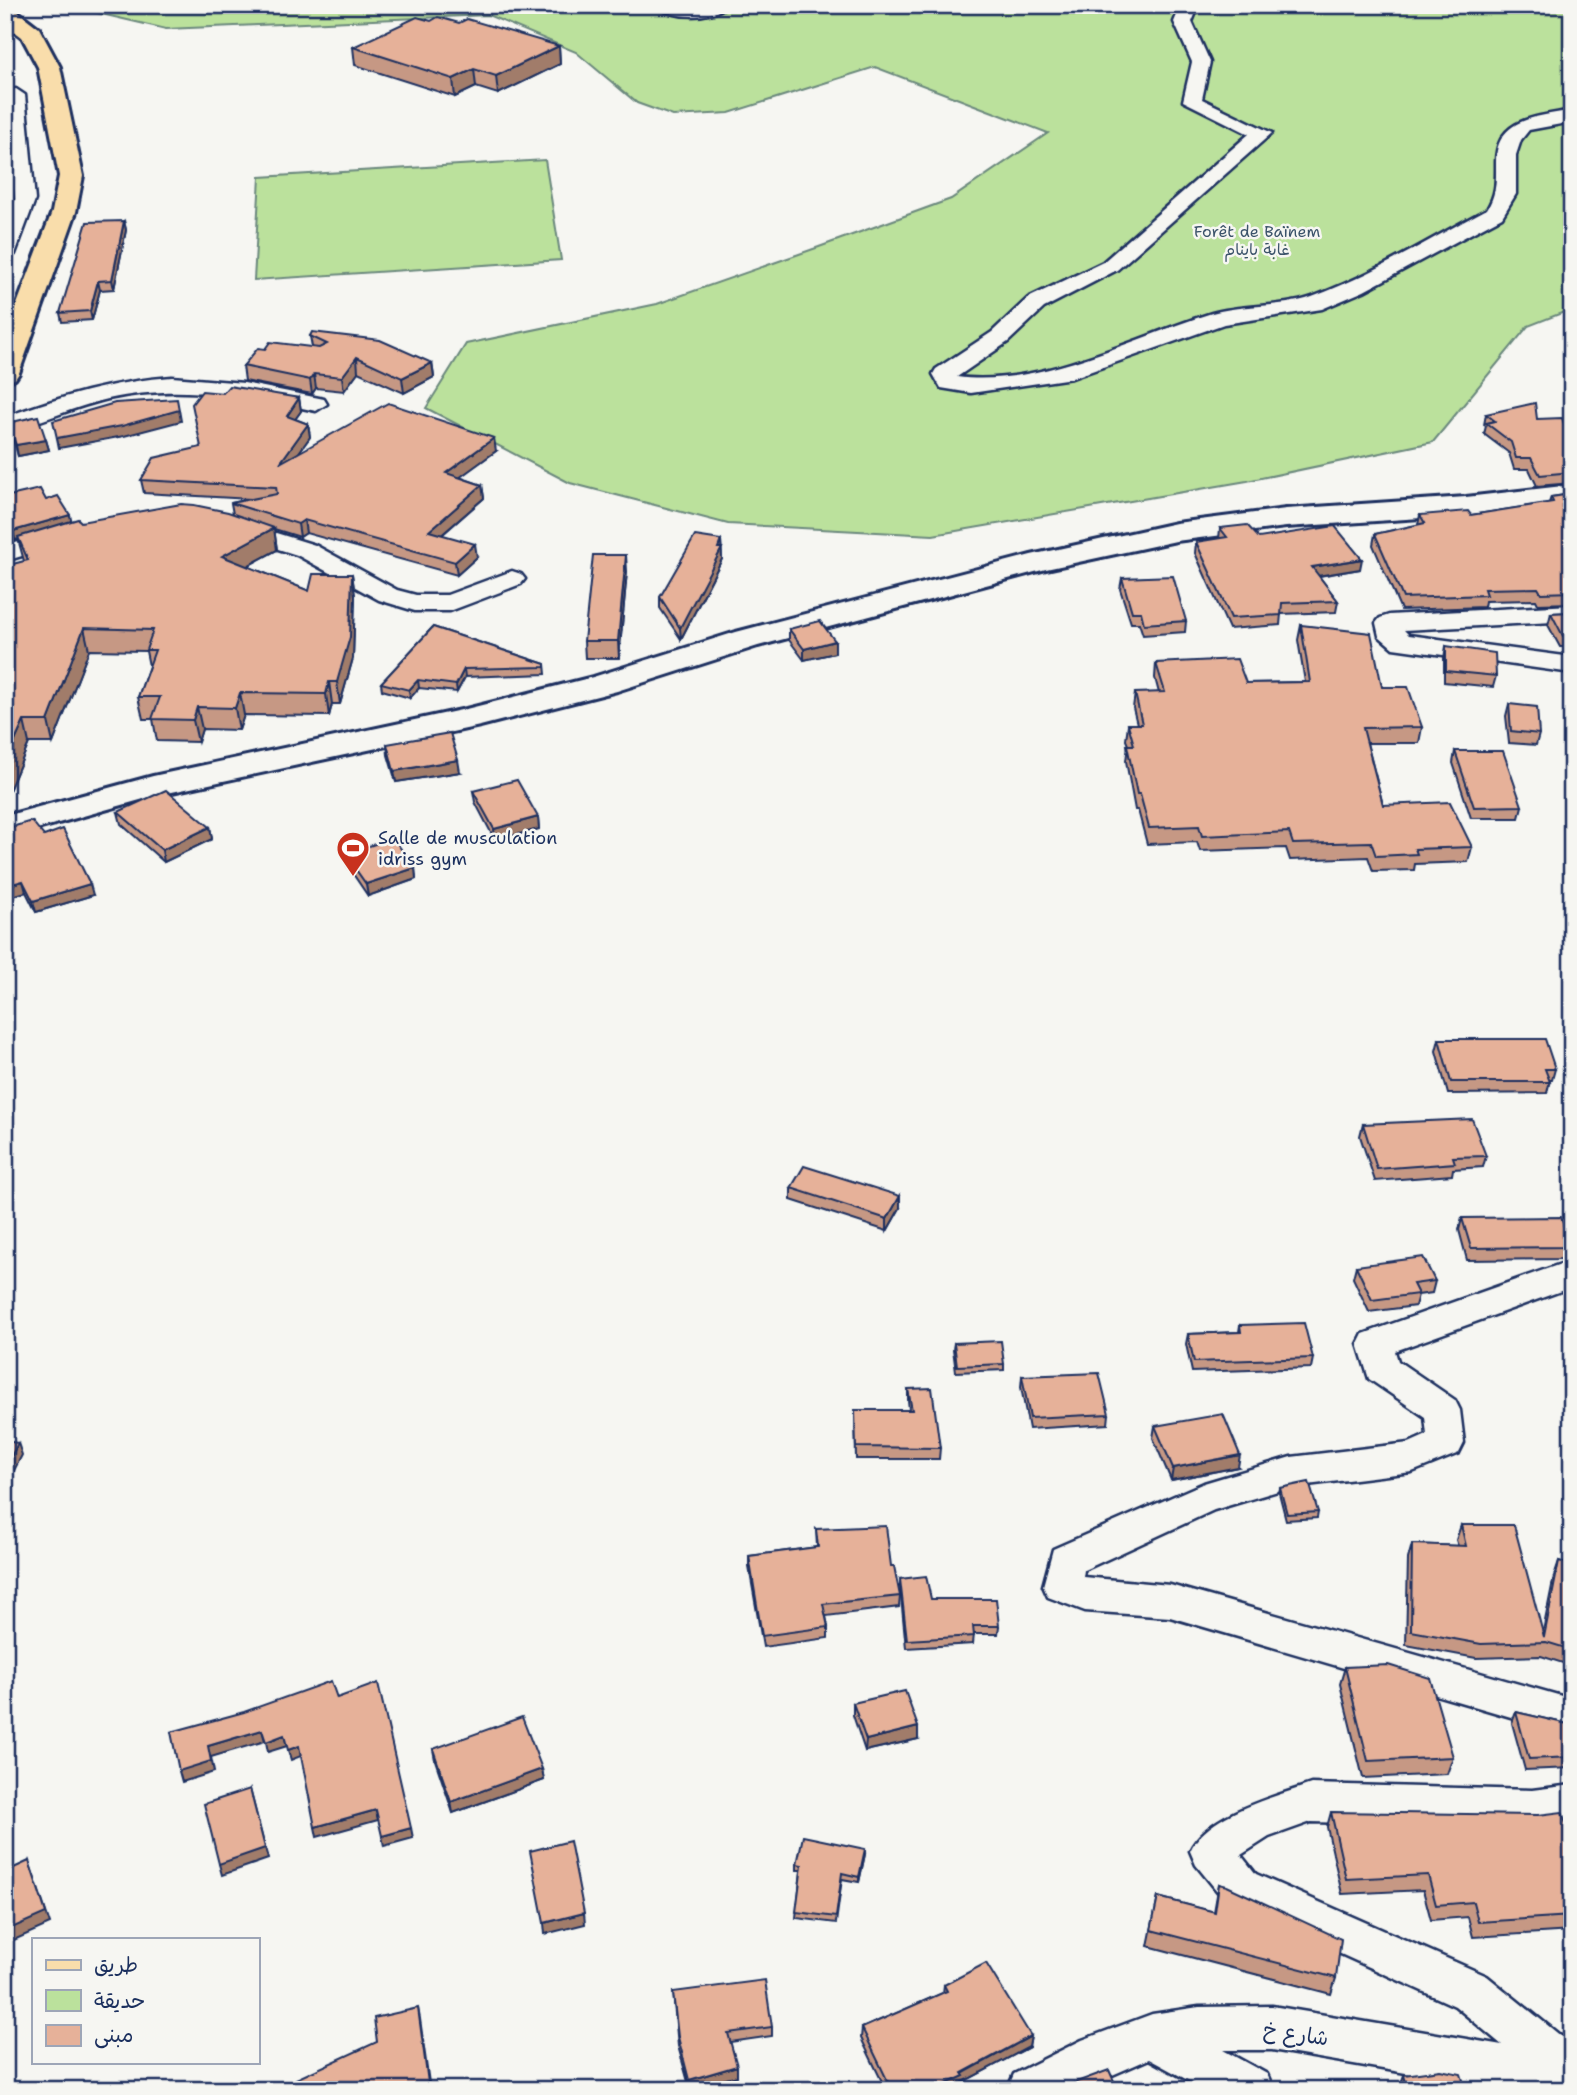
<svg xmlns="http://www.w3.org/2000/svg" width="1577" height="2095" font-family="'Shantell Sans','Playpen Sans Arabic',sans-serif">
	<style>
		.green { fill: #bbe19c; stroke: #6b887d; stroke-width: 2 }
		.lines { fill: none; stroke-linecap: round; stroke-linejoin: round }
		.street-casing { stroke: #1b2f5e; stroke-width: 5 }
		.secondary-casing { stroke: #1b2f5e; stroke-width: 6 }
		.primary-casing { stroke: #1b2f5e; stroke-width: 6 }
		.street { fill: #f6f6f2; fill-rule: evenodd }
		.secondary { fill: #f6f6f2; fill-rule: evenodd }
		.primary { fill: #f9ddab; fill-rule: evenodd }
		.wall { fill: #c69884; stroke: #1b2f5e; stroke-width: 2 }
		.shaded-wall { fill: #a17c6b; stroke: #1b2f5e; stroke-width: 2 }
		.building { fill: #e6b199; stroke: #1b2f5e; stroke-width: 2 }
		.labels { text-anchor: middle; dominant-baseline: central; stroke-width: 5; stroke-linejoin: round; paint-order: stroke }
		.far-park-label { font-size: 16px; fill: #3b536a; stroke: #f6f6f2 }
		.poi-label { font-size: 18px; fill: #1b2f5e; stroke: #f6f6f2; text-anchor: start }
		.near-street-label { font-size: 21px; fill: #1b2f5e; stroke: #f6f6f2 }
	</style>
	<rect width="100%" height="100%" fill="#f6f6f2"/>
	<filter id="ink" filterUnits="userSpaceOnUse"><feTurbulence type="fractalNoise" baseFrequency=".0143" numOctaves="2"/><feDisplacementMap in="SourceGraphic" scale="14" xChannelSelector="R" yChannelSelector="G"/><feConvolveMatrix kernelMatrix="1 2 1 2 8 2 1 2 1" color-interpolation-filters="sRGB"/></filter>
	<g filter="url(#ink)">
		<g class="green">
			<polygon points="63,5 1572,5 1572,309 1528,326 1433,442 1247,481 933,535 728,524 570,483 426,408 466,344 657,304 819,247 951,199 1048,133 875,67 729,113 673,116 637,103 576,52 488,15 166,29"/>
			<polygon points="545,160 561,260 254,280 260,177"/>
		</g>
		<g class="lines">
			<defs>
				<g id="street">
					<path d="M 655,5 L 727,5 C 713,20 669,19 655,5 Z"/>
					<path d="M 1181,5 L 1199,5 L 1192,22 L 1210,62 L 1202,99 L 1272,133 L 1117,270 L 1044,308 L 1008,342 L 957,377 C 1039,388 1135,337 1212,313 C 1244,304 1281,308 1312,297 C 1373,275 1430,239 1487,209 C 1497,193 1496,181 1496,162 C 1496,117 1538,117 1572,110 L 1572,122 L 1529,130 L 1521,140 L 1516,155 L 1516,194 L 1502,217 L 1364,291 L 1322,309 L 1224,324 L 1072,378 L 971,393 L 941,388 L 933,374 L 936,369 L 992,332 L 1028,298 L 1103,262 L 1249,134 L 1183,101 L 1192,62 L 1174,22 Z"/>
					<polygon points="16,89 25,95 35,200 15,254 5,260 5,226 15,200 5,91"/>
					<path d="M 172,377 L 244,383 L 324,399 L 327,404 L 316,411 C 247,396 178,383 108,399 C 73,407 40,423 5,432 L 5,417 C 60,397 114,381 172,377 Z"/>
					<polygon points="237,521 315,545 397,590 416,595 447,595 512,571 521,574 525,579 521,584 450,611 415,611 379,600 297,555 228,533 225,528 228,523"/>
					<polygon points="60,530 69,532 72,537 69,542 5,561 5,546"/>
					<polygon points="1572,605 1572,621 1404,630 1409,635 1572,657 1572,673 1393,648 1379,636 1376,623 1380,618 1389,615"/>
					<polygon points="1572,1260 1572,1287 1395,1351 1398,1361 1455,1400 1460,1410 1464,1443 1459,1453 1412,1472 1291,1487 1214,1510 1084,1570 1083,1577 1170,1585 1572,1699 1572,1735 1170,1617 1085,1611 1048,1597 1043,1586 1053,1549 1204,1483 1291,1457 1409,1443 1427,1435 1425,1417 1369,1379 1358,1344 1363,1334"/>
					<path d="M 1311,1784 L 1532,1790 L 1572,1785 L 1572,1823 L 1532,1828 L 1311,1822 L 1269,1837 L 1241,1855 L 1256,1874 L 1487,1976 L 1572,2045 L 1572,2090 L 1505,2090 L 1272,2050 L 1223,2050 L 1267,2074 L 1274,2090 L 1206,2090 L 1149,2059 L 1078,2090 L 1007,2090 L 1014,2074 L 1082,2040 L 1152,2014 L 1199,2007 L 1272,2006 L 1502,2045 L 1455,2006 L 1226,1902 L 1196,1865 L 1190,1851 C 1207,1814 1274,1797 1311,1784 Z"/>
				</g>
				<polygon id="secondary" points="1572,485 1572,503 1466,515 1286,527 1176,541 1046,569 758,646 617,691 480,726 158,795 5,838 5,816 153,776 466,709 593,677 736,632 1031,555 1176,523 1286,509 1466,497"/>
				<polygon id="primary" points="5,7 13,8 39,28 60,67 83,176 76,212 19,373 15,379 5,381 5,336 52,212 59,176 38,67 22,37 5,24"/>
			</defs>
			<use href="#street" class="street-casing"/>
			<use href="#secondary" class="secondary-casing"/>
			<use href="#primary" class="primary-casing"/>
			<use href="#street" class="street"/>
			<use href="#secondary" class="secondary"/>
			<use href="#primary" class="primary"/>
		</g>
		<g class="wall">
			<polygon points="431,21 459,23 559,46 560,64 498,94 476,87 455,97 355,65 353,47"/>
			<polygon points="124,221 126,230 114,289 100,290 92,320 62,322 60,313"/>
			<polygon points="310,336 432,363 434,377 404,393 358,372 344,391 316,388 312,394 245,381 243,366 265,349 312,347"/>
			<polygon points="223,393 299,398 301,411 295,419 308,424 310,437 299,452 496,451 459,477 482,485 484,498 442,535 477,557 457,575 306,533 300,537 274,529 277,550 247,566 309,591 352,574 355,596 353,658 340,704 332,704 329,716 244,715 239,730 202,729 198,742 157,741 153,719 143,719 138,697 149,666 146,651 89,650 53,743 29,743 5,800 24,561 18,539 15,540 12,534 5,536 5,497 46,500 71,521 81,522 233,514 231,503 251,499 144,493 141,480 200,447"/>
			<polygon points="1486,414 1537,419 1572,445 1572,483 1537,486 1529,469 1514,469 1509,453 1484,434 1486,426 1484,425"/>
			<polygon points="8,423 46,440 49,450 18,456"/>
			<polygon points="1572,494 1572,603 1538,604 1536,600 1485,601 1484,607 1401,610 1373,545 1375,534 1418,525 1420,515 1471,515 1549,503 1551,497"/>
			<polygon points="1220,528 1259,538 1360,569 1319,576 1338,601 1336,612 1281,614 1280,625 1229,629 1195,553 1196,542 1219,539"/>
			<polygon points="721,540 722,559 681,639 660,608 660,597"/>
			<polygon points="627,571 619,658 585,658 584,641"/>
			<polygon points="1122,578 1186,621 1185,632 1143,635 1139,623 1131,623 1120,589"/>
			<polygon points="1572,612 1572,647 1560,647 1548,625 1551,613"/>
			<polygon points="1301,625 1382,687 1422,727 1419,743 1367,743 1383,805 1472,847 1468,862 1415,864 1414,870 1373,871 1368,857 1290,860 1286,848 1200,851 1197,842 1147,844 1138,810 1135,810 1126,761 1128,745 1126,740 1128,724 1137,724 1133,708 1135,693 1159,693 1155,678 1156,663 1246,683 1305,682 1298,640"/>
			<polygon points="433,627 545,664 546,674 465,677 457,692 419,688 410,698 382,690 381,683"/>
			<polygon points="789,629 835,641 835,653 804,660 789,640"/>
			<polygon points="1446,646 1496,676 1493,687 1444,682 1444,658"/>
			<polygon points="1509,704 1539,734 1536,745 1509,743 1506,716"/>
			<polygon points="387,744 460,772 396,782 388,755"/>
			<polygon points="1455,751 1522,806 1519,818 1471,818 1453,763"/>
			<polygon points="473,791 538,817 539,829 495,840 475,802"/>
			<polygon points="118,812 210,827 212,839 164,862 121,824"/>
			<polygon points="5,829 44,836 93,895 36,912 26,892 5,898"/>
			<polygon points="345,854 415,868 416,879 368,896 347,865"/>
			<polygon points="1439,1039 1555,1069 1552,1080 1550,1080 1547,1093 1448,1094 1436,1051"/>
			<polygon points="1363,1124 1486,1156 1483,1167 1453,1169 1452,1175 1375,1181 1360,1136"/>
			<polygon points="791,1188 900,1208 887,1231 791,1200"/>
			<polygon points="1569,1189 1572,1189 1572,1211 1566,1197"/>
			<polygon points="1462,1218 1570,1247 1567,1259 1467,1260 1459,1230"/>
			<polygon points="1356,1266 1435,1281 1432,1293 1418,1295 1415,1306 1369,1312 1353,1278"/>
			<polygon points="1240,1325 1313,1358 1311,1368 1192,1372 1186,1344 1188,1334 1239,1332"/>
			<polygon points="954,1343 1004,1364 1004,1370 956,1372 953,1349"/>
			<polygon points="1022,1376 1109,1414 1108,1424 1029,1429 1021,1387"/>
			<polygon points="908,1389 940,1448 939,1459 856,1459 855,1410 909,1410 908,1400"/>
			<polygon points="1155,1426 1238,1467 1171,1480 1153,1438"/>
			<polygon points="1280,1488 1318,1512 1317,1518 1286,1520 1279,1493"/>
			<polygon points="1461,1525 1543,1631 1554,1576 1559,1561 1572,1565 1572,1666 1541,1656 1476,1658 1406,1645 1408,1559 1412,1544 1458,1546 1456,1540"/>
			<polygon points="816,1529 900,1596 899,1607 826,1616 828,1627 828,1638 763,1647 749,1567 749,1556 817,1547"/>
			<polygon points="900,1579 931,1599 999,1626 998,1634 974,1634 973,1644 906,1648 900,1587"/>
			<polygon points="1345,1667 1453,1757 1447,1774 1363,1778 1340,1684"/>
			<polygon points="853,1703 918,1739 865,1751 853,1715"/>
			<polygon points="1516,1712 1572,1725 1572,1768 1525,1770 1512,1723"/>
			<polygon points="433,1749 542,1769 544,1780 453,1813 435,1760"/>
			<polygon points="1331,1812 1572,1841 1572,1931 1473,1937 1468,1917 1431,1920 1423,1890 1342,1894 1327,1827"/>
			<polygon points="865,1854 859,1882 842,1879 836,1923 796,1918 801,1870 797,1870 797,1864"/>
			<polygon points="1219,1884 1336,1978 1331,1994 1148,1946 1158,1897 1214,1912"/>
			<polygon points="944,1985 1031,2036 1029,2047 963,2082 963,2086 955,2090 886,2090 861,2038 862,2028 943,1993"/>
			<polygon points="673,1992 772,2027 772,2036 730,2042 737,2076 690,2089 678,2046"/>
			<polygon points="1404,2075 1466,2090 1401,2090 1400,2086"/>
		</g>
		<g class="shaded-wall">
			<polygon points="559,46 560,64 498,94 496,76"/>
			<polygon points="474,69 476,87 455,97 453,79"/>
			<polygon points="124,221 126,230 114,289 112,280"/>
			<polygon points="98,281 100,290 92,320 90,311"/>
			<polygon points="357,357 358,372 344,391 342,377"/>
			<polygon points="432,363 434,377 404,393 402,378"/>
			<polygon points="314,374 316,388 312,394 310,380"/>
			<polygon points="299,398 301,411 289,428 287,416"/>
			<polygon points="179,410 181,421 124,436 59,448 57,438"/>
			<polygon points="308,424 310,437 282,476 280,463"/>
			<polygon points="494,438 496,451 448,486 446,473"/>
			<polygon points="46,440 49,450 18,456 16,445"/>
			<polygon points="482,485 484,498 431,544 429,531"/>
			<polygon points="70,515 72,524 15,540 13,531"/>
			<polygon points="304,520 306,533 300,537 298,524"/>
			<polygon points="10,525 12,534 5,536 5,526"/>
			<polygon points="274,528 277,550 225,578 222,556"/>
			<polygon points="721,540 722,559 681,639 680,628"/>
			<polygon points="475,544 477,557 457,575 455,562"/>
			<polygon points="626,555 627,571 619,658 618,641"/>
			<polygon points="1362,559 1360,569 1311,577 1312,567"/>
			<polygon points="352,574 355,596 353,658 340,704 337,682"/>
			<polygon points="84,628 89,650 53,743 48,721"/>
			<polygon points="835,641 835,653 804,660 804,649"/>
			<polygon points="464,669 465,677 457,692 456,685"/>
			<polygon points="418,680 419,688 410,698 409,690"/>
			<polygon points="329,682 332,704 329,716 326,694"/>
			<polygon points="240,693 244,715 239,730 235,708"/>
			<polygon points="197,707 202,729 198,742 193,720"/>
			<polygon points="24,721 29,743 5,800 5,763"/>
			<polygon points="458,760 460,772 396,782 394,771"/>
			<polygon points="538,817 539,829 495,840 494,829"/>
			<polygon points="210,827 212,839 164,862 162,850"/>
			<polygon points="415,868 416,879 368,896 366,884"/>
			<polygon points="23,881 26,892 5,898 5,886"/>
			<polygon points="90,884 93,895 36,912 33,901"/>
			<polygon points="900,1196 900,1208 887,1231 887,1219"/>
			<polygon points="18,1443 22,1455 5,1488 5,1468"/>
			<polygon points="1240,1455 1238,1467 1171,1480 1173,1468"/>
			<polygon points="918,1727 918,1739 865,1751 866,1740"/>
			<polygon points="262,1730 265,1741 211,1757 214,1772 182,1782 179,1771 208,1746"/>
			<polygon points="284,1735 287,1746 268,1752 266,1742"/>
			<polygon points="299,1746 301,1756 291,1760 288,1750"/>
			<polygon points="542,1769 544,1780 453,1813 451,1802"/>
			<polygon points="250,1789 268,1859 222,1875 219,1864"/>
			<polygon points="376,1810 378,1820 317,1837 315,1827"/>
			<polygon points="411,1828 413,1838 384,1846 382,1836"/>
			<polygon points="865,1849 865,1854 859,1882 859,1877"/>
			<polygon points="29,1861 50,1924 5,1944 5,1931"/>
			<polygon points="584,1913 585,1924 545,1934 544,1923"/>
			<polygon points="418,2008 420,2019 430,2090 429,2090"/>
			<polygon points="1031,2036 1029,2047 963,2082 963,2086 955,2090 933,2090"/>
			<polygon points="737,2066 737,2076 690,2089 689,2080"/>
		</g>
		<g class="building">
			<polygon points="417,17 431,21 438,17 459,23 467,19 559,46 496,76 474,69 453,79 353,47"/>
			<polygon points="124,221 112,280 98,281 90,311 60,313 87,222"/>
			<polygon points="312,332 380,340 432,363 402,378 357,357 342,377 314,374 310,380 243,366 258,348 265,349 270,342 319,348 327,344 310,336"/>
			<polygon points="229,386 299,398 287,416 308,424 280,463 388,403 494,438 446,473 482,485 429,531 475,544 455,562 304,520 298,524 231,503 277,494 276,487 141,480 154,458 201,447 192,404 202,391 223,393"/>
			<polygon points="177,399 179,410 122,426 57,438 53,421 115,403"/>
			<polygon points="1535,403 1537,419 1562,418 1572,445 1572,472 1540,475 1531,458 1516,458 1511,442 1486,423 1495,421 1486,414"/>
			<polygon points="38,416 46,440 16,445 8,423"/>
			<polygon points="40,489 46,500 58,496 70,515 13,531 10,525 5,526 5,497"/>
			<polygon points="1572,494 1572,592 1541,593 1538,588 1484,589 1486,595 1403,598 1375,534 1425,523 1420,515 1468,511 1471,515 1553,502 1551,497"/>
			<polygon points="181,504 194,505 228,512 274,528 222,556 309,591 313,574 352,574 350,637 337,682 329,682 326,694 240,693 235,708 197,707 193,720 152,719 160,697 138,697 155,650 146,650 153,630 84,628 48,721 24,721 5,763 5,566 28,560 18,537 78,519 81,522"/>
			<polygon points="1247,525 1259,538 1335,526 1362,559 1312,567 1338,601 1282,603 1281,615 1231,618 1196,542 1227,537 1220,528"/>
			<polygon points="695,536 721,540 718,548 722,548 680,628 660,597"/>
			<polygon points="593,555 626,555 618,641 584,641"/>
			<polygon points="1173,576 1186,621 1144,624 1141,612 1132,612 1122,578"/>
			<polygon points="1572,612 1572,636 1563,636 1551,613"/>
			<polygon points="820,621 835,641 804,649 789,629"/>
			<polygon points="1301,625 1371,633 1382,687 1408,687 1422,727 1363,728 1383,805 1450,802 1472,847 1415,849 1417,854 1376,856 1371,842 1293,844 1289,832 1202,836 1199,826 1149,828 1140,794 1137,794 1127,745 1134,745 1128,724 1142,724 1135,693 1165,692 1156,663 1237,659 1246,683 1310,682"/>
			<polygon points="433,627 545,664 545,667 464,669 456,685 418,680 409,690 381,683"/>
			<polygon points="1446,646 1495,653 1496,676 1446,671"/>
			<polygon points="1509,704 1537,707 1539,734 1511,731"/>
			<polygon points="450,733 458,760 394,771 387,744"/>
			<polygon points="1455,751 1503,751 1522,806 1474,807"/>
			<polygon points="517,780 538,817 494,829 473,791"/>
			<polygon points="166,790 210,827 162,850 118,812"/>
			<polygon points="32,821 44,836 63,829 90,884 33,901 23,881 5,886 5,829"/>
			<polygon points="393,838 415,868 366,884 345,854"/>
			<polygon points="1439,1039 1545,1039 1555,1069 1545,1069 1550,1082 1451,1082"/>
			<polygon points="1472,1119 1486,1156 1453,1157 1455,1163 1377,1169 1363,1124"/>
			<polygon points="804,1166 900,1196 887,1219 791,1188"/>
			<polygon points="1561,1217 1570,1247 1471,1248 1462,1218"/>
			<polygon points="1423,1257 1435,1281 1413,1284 1418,1294 1372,1300 1356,1266"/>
			<polygon points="1304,1323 1313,1358 1194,1362 1188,1334 1241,1332 1240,1325"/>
			<polygon points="1001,1341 1004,1364 957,1366 954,1343"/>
			<polygon points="1099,1373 1109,1414 1030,1418 1022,1376"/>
			<polygon points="932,1388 940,1448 856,1447 855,1410 912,1410 908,1389"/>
			<polygon points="1223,1414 1240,1455 1173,1468 1155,1426"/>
			<polygon points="5,1441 18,1443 5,1468"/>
			<polygon points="1309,1482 1318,1512 1287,1514 1280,1488"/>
			<polygon points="1461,1525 1514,1525 1544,1637 1559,1561 1572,1565 1572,1650 1546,1642 1481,1644 1411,1631 1412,1544 1466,1546"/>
			<polygon points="886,1526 891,1566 894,1566 900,1596 823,1604 828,1627 762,1636 749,1556 818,1547 816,1529"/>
			<polygon points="926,1576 931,1599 996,1599 999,1626 973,1626 974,1636 907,1640 900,1579"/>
			<polygon points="1388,1665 1430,1678 1453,1757 1368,1761 1345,1667"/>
			<polygon points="331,1681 337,1698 378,1683 411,1828 382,1836 376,1810 315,1827 299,1746 288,1750 284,1735 266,1742 262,1730 208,1746 211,1761 179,1771 171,1732 244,1712"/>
			<polygon points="905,1691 918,1727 866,1740 853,1703"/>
			<polygon points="1516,1712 1572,1725 1572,1757 1529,1759"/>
			<polygon points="522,1717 542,1769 451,1802 433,1749"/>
			<polygon points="250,1789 265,1848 219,1864 204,1804"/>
			<polygon points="1331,1812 1538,1815 1562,1812 1572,1841 1572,1916 1478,1922 1473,1902 1436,1905 1428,1875 1346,1879"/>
			<polygon points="803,1836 865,1849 859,1877 842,1873 836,1917 796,1912 802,1865 797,1864"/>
			<polygon points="570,1841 584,1913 544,1923 530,1851"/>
			<polygon points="29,1861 46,1913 5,1931 5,1872"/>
			<polygon points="1219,1884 1227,1886 1341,1939 1336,1978 1151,1930 1158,1897 1215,1912"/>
			<polygon points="986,1963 1031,2036 962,2073 964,2076 933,2090 892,2090 862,2028 947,1991 944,1985"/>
			<polygon points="765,1980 772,2027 728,2033 737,2066 689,2080 678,2037 673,1992"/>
			<polygon points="418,2008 429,2090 300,2090 296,2079 377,2042 374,2018"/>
			<polygon points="1109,2070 1118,2090 1055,2090"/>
			<polygon points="1440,2070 1461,2074 1466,2090 1408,2090 1404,2075"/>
			<polygon points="253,2085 254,2090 240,2090"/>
		</g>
	</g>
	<defs>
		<symbol id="stadium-pin" viewBox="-11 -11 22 30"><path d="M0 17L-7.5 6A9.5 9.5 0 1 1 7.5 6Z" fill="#c8321e" stroke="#f6f6f2"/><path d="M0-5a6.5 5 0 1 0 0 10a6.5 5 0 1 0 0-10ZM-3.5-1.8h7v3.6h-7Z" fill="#fff"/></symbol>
	</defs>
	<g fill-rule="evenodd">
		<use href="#stadium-pin" x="334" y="829" width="38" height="52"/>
	</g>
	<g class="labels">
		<g class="far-park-label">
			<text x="1257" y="231">Forêt de Baïnem<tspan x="1257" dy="18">غابة باينام</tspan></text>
		</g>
		<g class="poi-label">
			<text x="378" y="838">Salle de musculation<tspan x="378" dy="21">idriss gym</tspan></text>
		</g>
		<g class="near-street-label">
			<text transform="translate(1296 2034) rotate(8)">شارع خ</text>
		</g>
	</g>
	<rect width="1577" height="2095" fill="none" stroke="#f6f6f2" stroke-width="28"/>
	<rect x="14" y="14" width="1549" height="2067" fill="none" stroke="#1b2f5e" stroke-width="2.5" filter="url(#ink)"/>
	<rect x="32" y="1938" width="228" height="126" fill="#f6f6f2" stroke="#9ea6b7" stroke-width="2"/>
	<rect x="46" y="1960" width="35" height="10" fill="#f9ddab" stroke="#9ea6b7" stroke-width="2"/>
	<text x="94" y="1972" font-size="21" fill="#1b2f5e">طريق</text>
	<rect x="46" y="1990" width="35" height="21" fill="#bbe19c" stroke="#9ea6b7" stroke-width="2"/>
	<text x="94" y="2008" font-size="21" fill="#1b2f5e">حديقة</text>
	<rect x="46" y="2025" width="35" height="21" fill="#e6b199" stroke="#9ea6b7" stroke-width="2"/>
	<text x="94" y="2042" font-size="21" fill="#1b2f5e">مبنى</text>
</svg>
